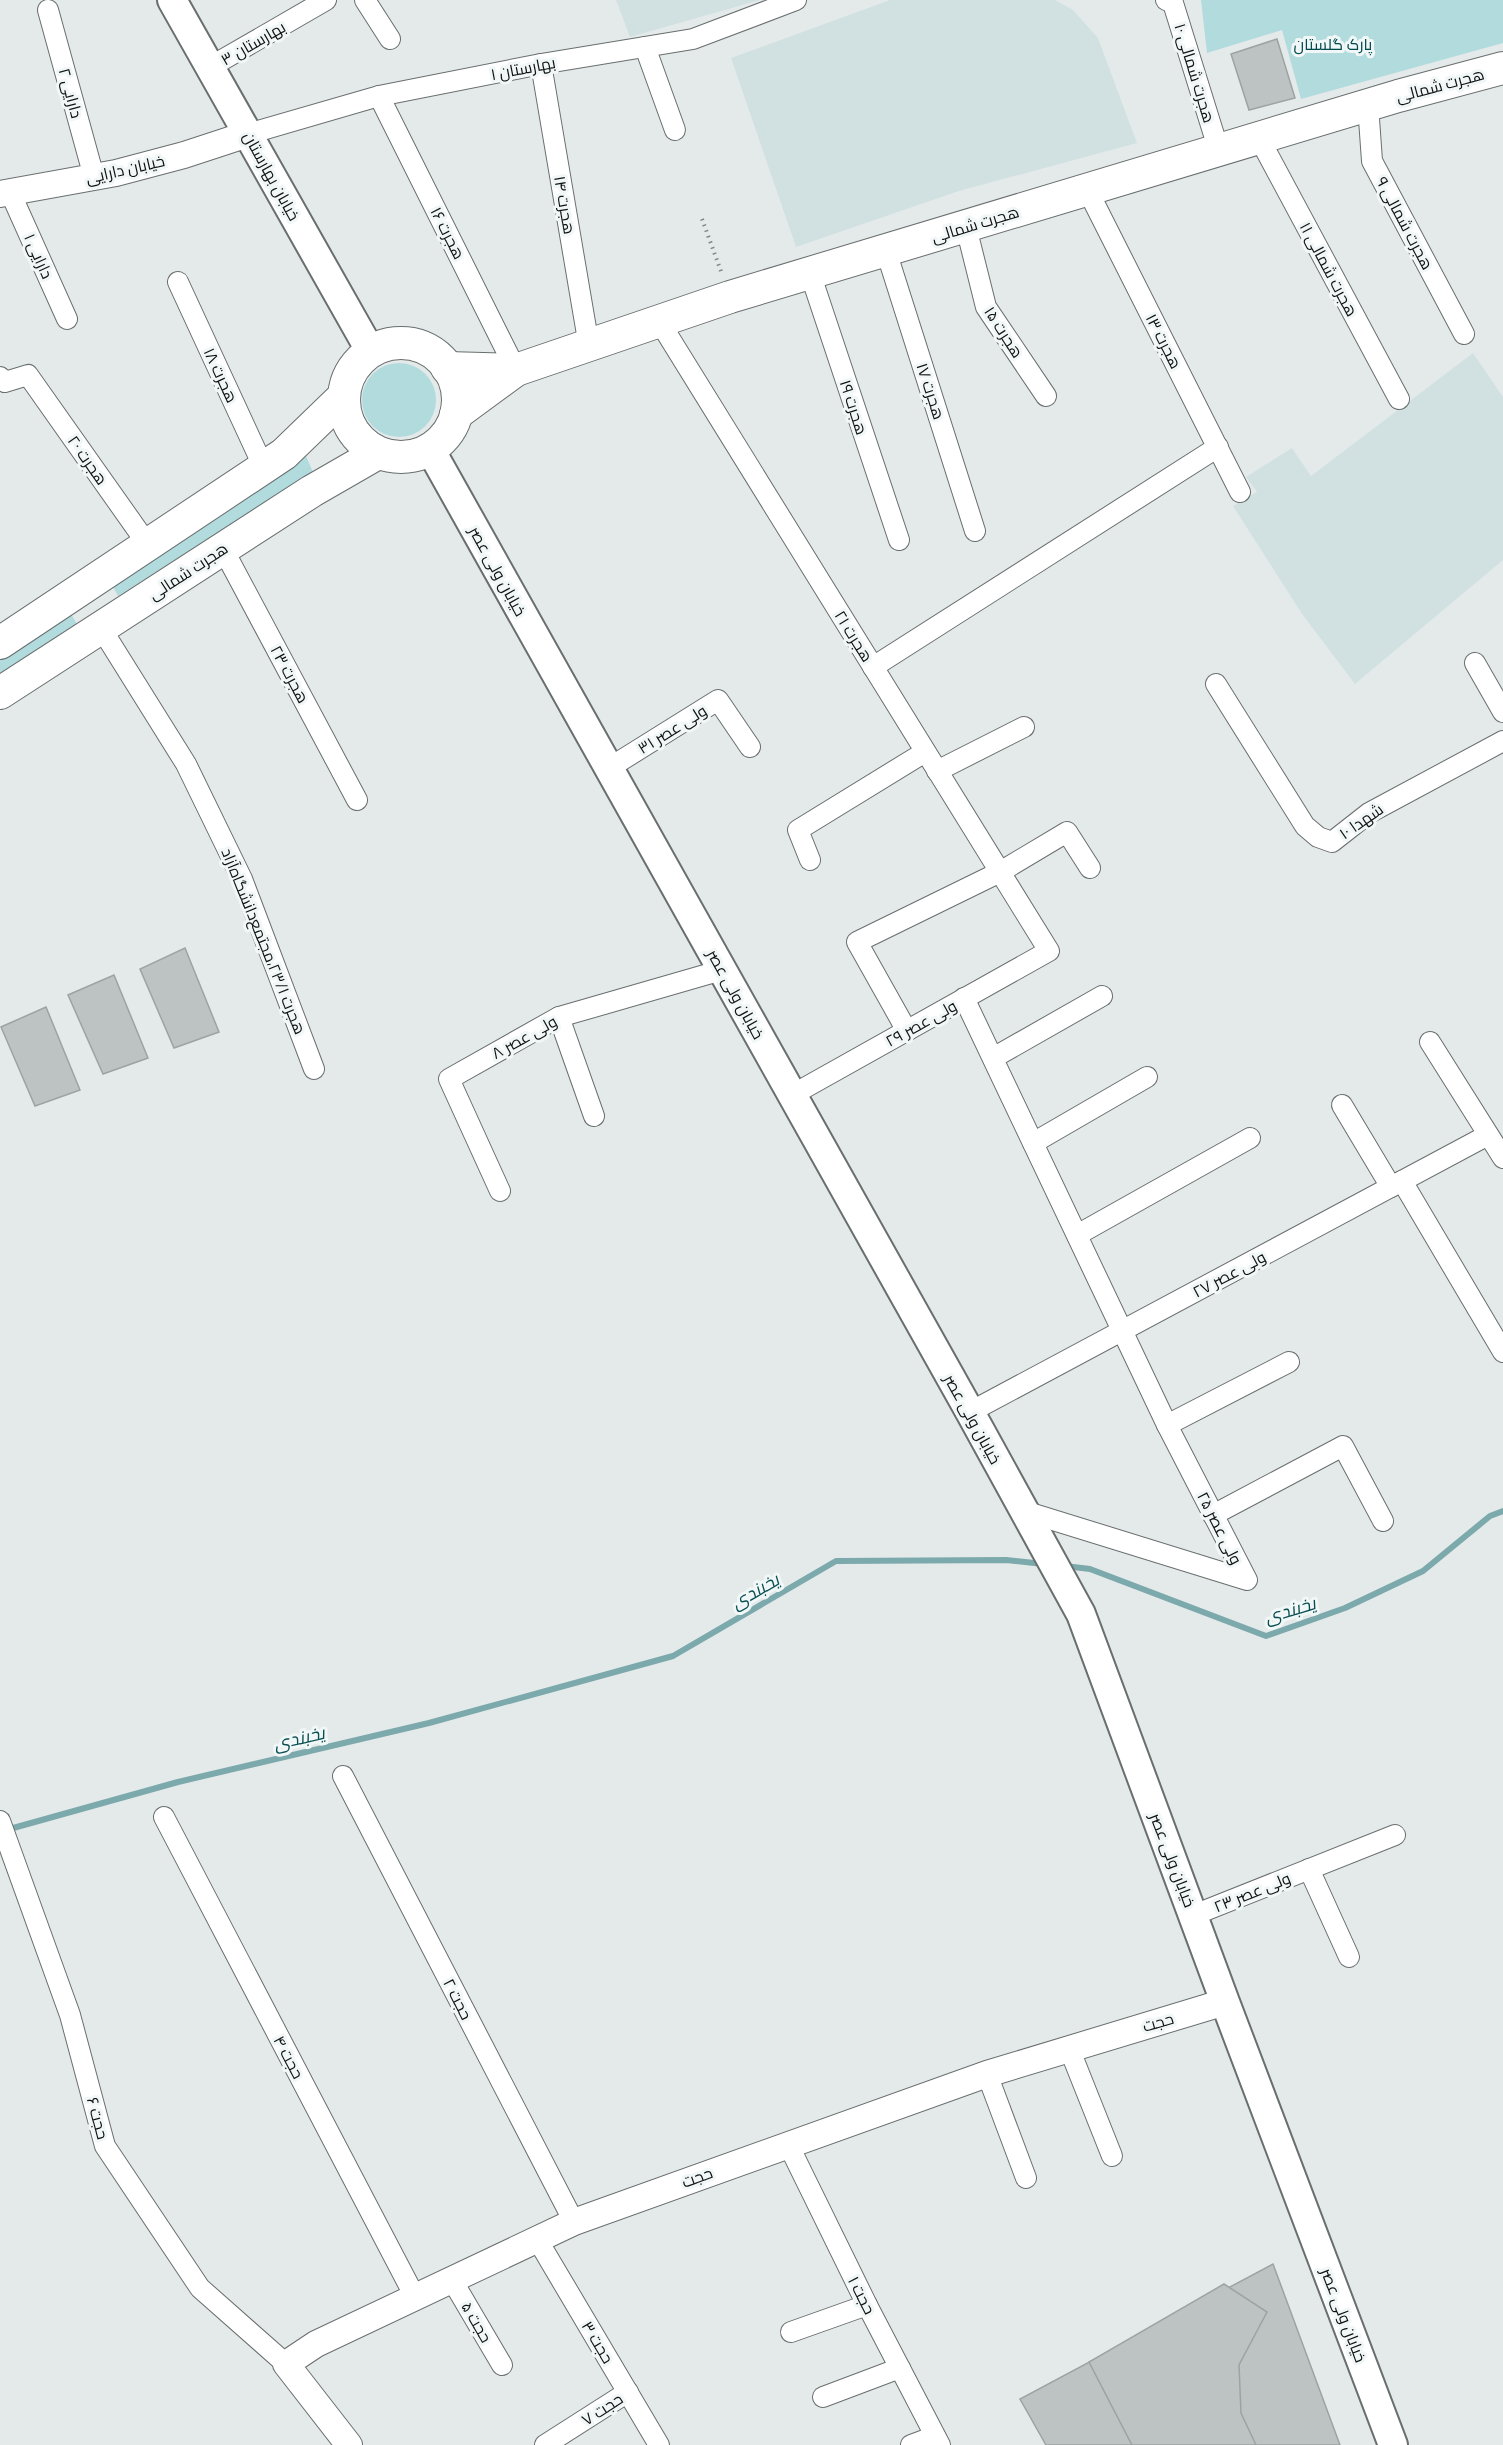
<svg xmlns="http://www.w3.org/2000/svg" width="1503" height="2445" font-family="'Titillium Web',Cairo,sans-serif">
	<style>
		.built { fill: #d1e1e1 }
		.green { fill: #b2dbdd }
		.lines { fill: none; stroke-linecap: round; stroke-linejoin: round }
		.stream { stroke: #7ca9ac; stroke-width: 6 }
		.building { fill: #bdc3c3; stroke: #9da3a3; stroke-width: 1.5 }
		.minor-casing { stroke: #696e6e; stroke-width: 22 }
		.tertiary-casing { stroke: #696e6e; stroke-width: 28 }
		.secondary-casing { stroke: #696e6e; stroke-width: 32 }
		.primary-casing { stroke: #696e6e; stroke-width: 34 }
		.path { stroke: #848888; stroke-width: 4; stroke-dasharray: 1.5 4.5; stroke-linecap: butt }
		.minor { stroke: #fff; stroke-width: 20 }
		.tertiary { stroke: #fff; stroke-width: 26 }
		.secondary { stroke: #fff; stroke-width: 28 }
		.primary { stroke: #fff; stroke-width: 32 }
		.labels { text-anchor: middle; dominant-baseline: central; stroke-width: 6; stroke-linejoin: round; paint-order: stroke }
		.street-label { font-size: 16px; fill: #0f1111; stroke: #f1f7f7 }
		.park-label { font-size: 16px; fill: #01494d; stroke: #f1f7f7 }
		.water-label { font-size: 18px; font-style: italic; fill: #084e51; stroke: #f1f7f7 }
	</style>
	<rect width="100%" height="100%" fill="#e4eaea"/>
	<g class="built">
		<polygon points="616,0 760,0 630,37"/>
		<polygon points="890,0 1055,0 1073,10 1098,38 1137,143 959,191 796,247 731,58"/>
		<polygon points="1473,353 1503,397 1503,560 1355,684 1302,614 1233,506 1257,492 1246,477 1292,448 1311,476"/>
	</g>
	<g class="green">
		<polygon points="1201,0 1503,0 1503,43 1301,99 1282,30 1207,53"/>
		<circle cx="399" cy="400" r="37"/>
		<polygon points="306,456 313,472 118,596 111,583"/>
		<polygon points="70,612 78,626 0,676 0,657"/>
	</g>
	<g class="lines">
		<g class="stream">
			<polyline points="1065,1566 1090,1569 1266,1636 1345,1608 1423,1571 1490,1516 1503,1511"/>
			<polyline points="6,1830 178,1782 429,1723 673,1656 836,1561 1006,1560 1043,1564"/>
		</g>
	</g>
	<g class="building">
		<polygon points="1277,39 1295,98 1249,110 1231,54"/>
		<polygon points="185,948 219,1032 174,1048 140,969"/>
		<polygon points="114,975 148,1058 103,1074 68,995"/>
		<polygon points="46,1007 80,1090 35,1106 1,1027"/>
		<polygon points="1273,2264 1340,2445 1046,2445 1020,2399"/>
		<polygon points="1224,2284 1267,2312 1239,2365 1241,2413 1256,2445 1132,2445 1089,2362"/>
	</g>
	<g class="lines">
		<defs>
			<g id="minor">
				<polyline points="365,0 390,39"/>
				<polyline points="1166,0 1173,3 1219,151"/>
				<polyline points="48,10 94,177"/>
				<polyline points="645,47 675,130"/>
				<polyline points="541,64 589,346"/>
				<polyline points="210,67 326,0"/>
				<polyline points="379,96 516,370"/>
				<polyline points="1368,105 1372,161 1464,334"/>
				<polyline points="248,134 379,96 541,64 693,39 796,0"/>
				<polyline points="1259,138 1399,399"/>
				<polyline points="1088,191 1240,492"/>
				<polyline points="10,192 67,319"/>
				<polyline points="966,227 986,307 1046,396"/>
				<polyline points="886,251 975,531"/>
				<polyline points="810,273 899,540"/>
				<polyline points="178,282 264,468"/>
				<polyline points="659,321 1049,951 792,1095"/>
				<polyline points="0,377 5,382 28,375 148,545"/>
				<polyline points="223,549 357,800"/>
				<polyline points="101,628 186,764 242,879 314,1069"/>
				<polyline points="1475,663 1503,712"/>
				<polyline points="873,667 1218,447"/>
				<polyline points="1216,684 1305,826 1318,837 1332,842 1369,813 1503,741"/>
				<polyline points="609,768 718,700 750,747"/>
				<polyline points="937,771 1024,727"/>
				<polyline points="810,860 798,830 925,752"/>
				<polyline points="964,998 1167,1425 1247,1580 1024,1511"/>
				<polyline points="559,1017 594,1116"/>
				<polyline points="907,1031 857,942 1000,872 1067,832 1090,868"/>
				<polyline points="1430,1042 1503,1158"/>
				<polyline points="993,1058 1102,996"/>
				<polyline points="1342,1105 1391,1187"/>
				<polyline points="1033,1143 1147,1077"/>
				<polyline points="1402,1181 1503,1352"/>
				<polyline points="500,1191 449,1079 559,1017 722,970"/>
				<polyline points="1077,1235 1250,1138"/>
				<polyline points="970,1412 1488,1135"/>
				<polyline points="1167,1425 1289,1362"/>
				<polyline points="1213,1515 1343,1446 1383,1521"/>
				<polyline points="343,1776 574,2222"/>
				<polyline points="164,1817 415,2297"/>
				<polyline points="0,1821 70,2015 105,2146 200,2288 286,2364"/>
				<polyline points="1309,1869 1349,1957"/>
				<polyline points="1194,1915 1395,1835"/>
				<polyline points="1069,2048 1112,2156"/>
				<polyline points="987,2074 1026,2178"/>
				<polyline points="788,2144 867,2305 940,2445"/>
				<polyline points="537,2239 659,2445"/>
				<polyline points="452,2280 502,2365"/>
				<polyline points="791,2332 867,2305"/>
				<polyline points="823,2397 900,2368"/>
				<polyline points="545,2445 628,2392"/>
				<polyline points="911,2445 935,2436"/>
			</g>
			<g id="tertiary">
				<polyline points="0,194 116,173 184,155 248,134"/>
				<polyline points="349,2445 286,2364 316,2344 574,2222 987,2074 1225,2002"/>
			</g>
			<g id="secondary">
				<polyline points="172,0 371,352"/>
				<polyline points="430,449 970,1412 1081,1614 1225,2002 1393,2445"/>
			</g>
			<g id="primary">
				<circle cx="401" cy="400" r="57"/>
				<polyline points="447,368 516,370 730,297 1398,96 1503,68"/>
				<polyline points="456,414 516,370"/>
				<polyline points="0,643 284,454 344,396"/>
				<polyline points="0,693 312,491 378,453"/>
			</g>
		</defs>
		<use href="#minor" class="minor-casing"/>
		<use href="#tertiary" class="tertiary-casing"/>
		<use href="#secondary" class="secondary-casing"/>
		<use href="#primary" class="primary-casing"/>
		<polyline class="path" points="702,219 722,274"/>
		<use href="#minor" class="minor"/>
		<use href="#tertiary" class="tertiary"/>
		<use href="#secondary" class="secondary"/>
		<use href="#primary" class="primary"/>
	</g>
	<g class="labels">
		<g class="street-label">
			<text transform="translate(253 43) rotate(-30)">بهارستان ۳</text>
			<text transform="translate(523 68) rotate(-11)">بهارستان ۱</text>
			<text transform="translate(1195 73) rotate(73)">هجرت شمالی ۱۰</text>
			<text transform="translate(1440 85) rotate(-15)">هجرت شمالی</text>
			<text transform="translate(71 93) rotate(75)">دارایی ۲</text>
			<text transform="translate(125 169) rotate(-13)">خیابان دارایی</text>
			<text transform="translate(272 176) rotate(61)">خیابان بهارستان</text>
			<text transform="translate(565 205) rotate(80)">هجرت ۱۴</text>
			<text transform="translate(1405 223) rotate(62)">هجرت شمالی ۹</text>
			<text transform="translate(975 224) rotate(-17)">هجرت شمالی</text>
			<text transform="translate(448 233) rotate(63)">هجرت ۱۶</text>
			<text transform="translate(39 256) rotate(66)">دارایی ۱</text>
			<text transform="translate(1329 269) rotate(62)">هجرت شمالی ۱۱</text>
			<text transform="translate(1004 332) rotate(57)">هجرت ۱۵</text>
			<text transform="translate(1164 341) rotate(63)">هجرت ۱۳</text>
			<text transform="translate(221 375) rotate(65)">هجرت ۱۸</text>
			<text transform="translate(931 391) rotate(72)">هجرت ۱۷</text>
			<text transform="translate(854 407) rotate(72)">هجرت ۱۹</text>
			<text transform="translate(88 460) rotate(55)">هجرت ۲۰</text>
			<text transform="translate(188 571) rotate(-33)">هجرت شمالی</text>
			<text transform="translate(498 571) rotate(61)">خیابان ولی عصر</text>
			<text transform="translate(854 636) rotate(58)">هجرت ۲۱</text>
			<text transform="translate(290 674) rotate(62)">هجرت ۲۳</text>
			<text transform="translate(672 729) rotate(-32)">ولی عصر ۳۱</text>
			<text transform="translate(1361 821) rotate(-35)">شهدا ۱۰</text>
			<text transform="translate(264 941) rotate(68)">هجرت ۲۳/۱،مجتمع‌دانشگاه‌آزاد</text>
			<text transform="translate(736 994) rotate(61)">خیابان ولی عصر</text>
			<text transform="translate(921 1023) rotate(-29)">ولی عصر ۲۹</text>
			<text transform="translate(524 1037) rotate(-29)">ولی عصر ۸</text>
			<text transform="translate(1229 1274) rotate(-28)">ولی عصر ۲۷</text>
			<text transform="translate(973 1419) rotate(61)">خیابان ولی عصر</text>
			<text transform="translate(1220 1528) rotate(63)">ولی عصر ۲۵</text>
			<text transform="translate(1173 1860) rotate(69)">خیابان ولی عصر</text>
			<text transform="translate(1252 1892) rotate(-22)">ولی عصر ۲۳</text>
			<text transform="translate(458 1999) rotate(63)">حجت ۲</text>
			<text transform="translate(1158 2022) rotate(-16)">حجت</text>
			<text transform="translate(289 2057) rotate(62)">حجت ۴</text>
			<text transform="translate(98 2118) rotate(75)">حجت ۶</text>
			<text transform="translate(697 2177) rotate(-20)">حجت</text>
			<text transform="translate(862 2295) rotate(63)">حجت ۱</text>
			<text transform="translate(1344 2315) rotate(69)">خیابان ولی عصر</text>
			<text transform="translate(477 2322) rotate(60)">حجت ۵</text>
			<text transform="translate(598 2342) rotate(59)">حجت ۳</text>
			<text transform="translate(602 2409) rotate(-33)">حجت ۷</text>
		</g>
		<g class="park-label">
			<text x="1333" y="44">پارک گلستان</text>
		</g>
		<g class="water-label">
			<text transform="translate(755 1591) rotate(-30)">یخبندی</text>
			<text transform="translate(1290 1610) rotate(-17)">یخبندی</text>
			<text transform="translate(299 1738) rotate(-13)">یخبندی</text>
		</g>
	</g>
</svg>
